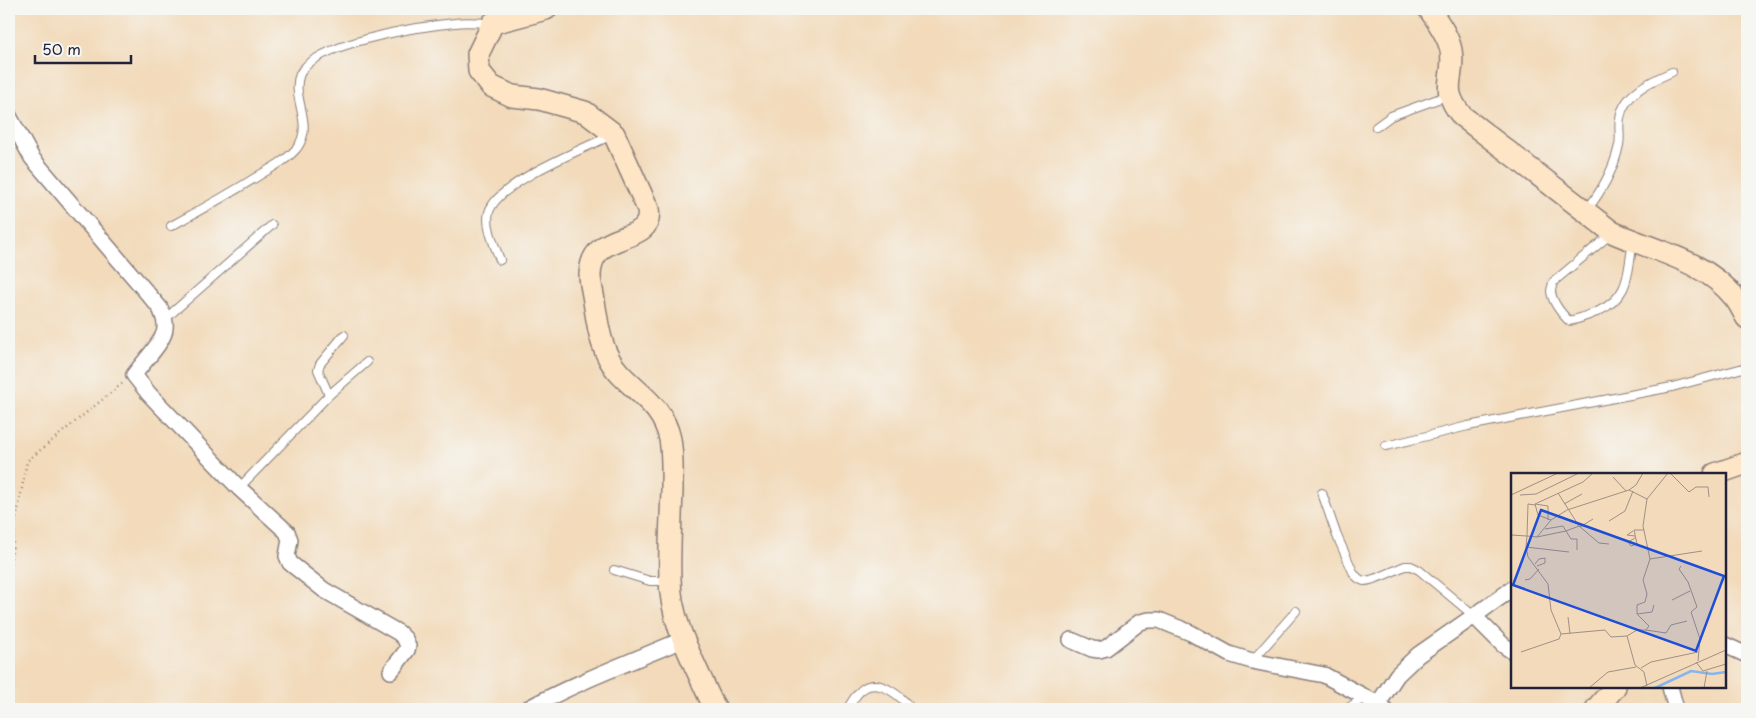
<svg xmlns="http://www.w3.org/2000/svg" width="1756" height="718" font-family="'Playpen Sans',sans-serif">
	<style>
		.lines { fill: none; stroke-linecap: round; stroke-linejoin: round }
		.lane-casing { stroke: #8a7e7a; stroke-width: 10 }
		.street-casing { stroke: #8a7e7a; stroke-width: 18 }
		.secondary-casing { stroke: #8a7e7a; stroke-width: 24 }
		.path { stroke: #8a7e7a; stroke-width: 2.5; stroke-dasharray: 1 4; stroke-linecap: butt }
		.lane { stroke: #fff; stroke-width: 8 }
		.street { stroke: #fff; stroke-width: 15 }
		.secondary { stroke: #fee5c5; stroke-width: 21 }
		.inset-river { fill: none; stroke: #84b5f0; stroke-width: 2.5 }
		.inset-road { fill: none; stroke: #9f9087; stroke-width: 1 }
		.view { fill: #1d4ed8; fill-opacity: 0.15; stroke: #1d4ed8; stroke-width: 2.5 }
		.inset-edge { fill: none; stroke: #22223b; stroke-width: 2.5 }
	</style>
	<rect width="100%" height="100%" fill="#f6f6f2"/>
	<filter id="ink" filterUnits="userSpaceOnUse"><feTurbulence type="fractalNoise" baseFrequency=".02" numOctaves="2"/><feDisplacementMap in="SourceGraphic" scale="10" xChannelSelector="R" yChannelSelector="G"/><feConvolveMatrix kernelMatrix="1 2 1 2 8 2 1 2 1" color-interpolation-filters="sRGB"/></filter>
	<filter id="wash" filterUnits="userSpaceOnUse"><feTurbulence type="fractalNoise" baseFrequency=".0096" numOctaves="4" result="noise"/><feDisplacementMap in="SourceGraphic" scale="20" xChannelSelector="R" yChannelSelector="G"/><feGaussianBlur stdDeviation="1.12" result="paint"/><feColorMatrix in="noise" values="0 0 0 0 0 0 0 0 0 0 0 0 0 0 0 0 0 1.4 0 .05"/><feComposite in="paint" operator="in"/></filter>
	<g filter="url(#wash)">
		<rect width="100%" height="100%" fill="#f2daba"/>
	</g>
	<g filter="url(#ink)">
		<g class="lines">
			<defs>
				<g id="lane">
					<polyline points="1376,127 1391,116 1449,95"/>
					<path d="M 1587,210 C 1602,190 1614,170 1619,145 C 1621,136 1618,127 1620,118 C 1624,93 1651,81 1672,72"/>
					<path d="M 171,226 C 203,209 233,192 263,173 C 275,166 288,159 297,148 C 315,124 290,97 300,74 C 314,43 422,26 455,23 C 466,21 478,23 489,23"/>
					<path d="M 1611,234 L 1553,282 C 1553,285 1551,288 1551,291 C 1552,302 1562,314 1569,321 C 1580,319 1589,315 1599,311 C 1631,295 1627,273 1633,242"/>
					<path d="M 500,260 C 495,246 485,226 489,212 C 498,182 583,149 612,135"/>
					<polyline points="165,319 272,225"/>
					<polyline points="329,395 318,370 320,364 344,335"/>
					<polyline points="1386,446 1468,426 1672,387 1747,367"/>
					<polyline points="239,488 329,395 367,362"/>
					<path d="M 1322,493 L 1337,536 L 1354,574 C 1357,577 1359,580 1364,581 C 1374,581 1395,570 1405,566 L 1411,566 L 1419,570 L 1474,616"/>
					<polyline points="614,570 650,581 668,581"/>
					<polyline points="1252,661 1296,611"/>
					<path d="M 847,709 C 852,702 856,693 864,688 C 880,678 902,697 911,709"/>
					<polyline points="1346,709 1366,697"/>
				</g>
				<g id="street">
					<path d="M 9,116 L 32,158 L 160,308 C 163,315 166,321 165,328 C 165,341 142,363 134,375 L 149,394 L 239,488 L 287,532 L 290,540 L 287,556 L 290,563 L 324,590 L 399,633 L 405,639 L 408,646 L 407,650 L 391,671"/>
					<polyline points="1474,616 1512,589"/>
					<polyline points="1071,640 1092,649 1099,650 1106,648 1140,622 1149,620 1159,620 1191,633 1229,654 1252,661 1324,675 1378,704"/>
					<polyline points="1725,645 1747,655"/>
					<polyline points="1670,687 1676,709"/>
					<path d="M 527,709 C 577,682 630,662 682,640"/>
					<polyline points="1384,709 1378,704 1397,675 1418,655 1474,616 1503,645 1512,651"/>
				</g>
				<g id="secondary">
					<path d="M 546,9 L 493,23 L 478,54 L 479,71 L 491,86 L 512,96 L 539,99 L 585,112 L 614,134 L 648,209 C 655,248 591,226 590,275 C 590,283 593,293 594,301 C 598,327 601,354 620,374 C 641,396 663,407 670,439 C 673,456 672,474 672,491 C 671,520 669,550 670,578 C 670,614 686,647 701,679 C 706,689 710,700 716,709"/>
					<path d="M 1429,9 C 1437,21 1448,35 1451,50 C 1456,80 1438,86 1462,116 L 1612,232 C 1654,251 1705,260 1735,298 C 1740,304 1743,312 1747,318"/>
					<polyline points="1715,474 1747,463"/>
					<polyline points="1596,709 1615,687"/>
				</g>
			</defs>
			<use href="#lane" class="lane-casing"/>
			<use href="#street" class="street-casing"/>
			<use href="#secondary" class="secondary-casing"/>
			<polyline class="path" points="9,573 16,520 27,461 124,382"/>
			<use href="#lane" class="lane"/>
			<use href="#street" class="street"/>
			<use href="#secondary" class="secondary"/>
		</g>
	</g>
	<g transform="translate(1511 473)">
		<rect width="215" height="215" fill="#f2daba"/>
		<path class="inset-river" d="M 144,215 L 180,198 L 201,201 L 215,199"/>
		<path class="inset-road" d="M 159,0 L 178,19 L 185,14 L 197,14 L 198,24M 102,4 L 115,18M 118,17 L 125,12 L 132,0M 0,22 L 47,0M 9,22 L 25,21 L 68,0M 136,26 L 157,0M 24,31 L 37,33 L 37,47M 53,31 L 71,21M 40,47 L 27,42 L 24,31 L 72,9 L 82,0M 98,48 L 114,38 L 122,18M 68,53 L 88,70 L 98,71M 69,54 L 82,46M 34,56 L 52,53 L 55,58 L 68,53 L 47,20M 122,58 L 116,62 L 124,63M 0,62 L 16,63 L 17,31 L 24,32M 26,64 L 55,58 L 60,66 L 66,66 L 66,77M 124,65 L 117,69 L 120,73 L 126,71 L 123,57 L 133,57M 15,74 L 58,79M 139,86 L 191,78M 24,91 L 28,86 L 34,85 L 34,90 L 26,93M 170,93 L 168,96 L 177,109 L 186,134 L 180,139 L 189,166 L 187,188M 14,107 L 19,106 L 28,96M 161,127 L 179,118M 126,141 L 141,139 L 143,132M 57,144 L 59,161M 135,157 L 155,160 L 160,152 L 176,148M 116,163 L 100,164 L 94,157 L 50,161 L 40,137 L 37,111 L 17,84 L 15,74 L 16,63 L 26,64 L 40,47 L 56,37 L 118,17 L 136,26 L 132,53 L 139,86 L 132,107 L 136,121 L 134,129 L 126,132 L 126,141 L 138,153 L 135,157 L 126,157 L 116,163 L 124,192 L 133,199 L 136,213M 10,179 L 48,166 L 50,161M 185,189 L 192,198 L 215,191M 130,195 L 140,189 L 187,179M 78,215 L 97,199 L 125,194M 129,215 L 215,177M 193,215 L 196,198"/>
		<path class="view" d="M 30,37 L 213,103 L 185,178 L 2,112 Z"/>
		<rect width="215" height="215" class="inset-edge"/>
	</g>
	<rect width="1756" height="718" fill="none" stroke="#f6f6f2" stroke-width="30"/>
	<path d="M35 55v8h96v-8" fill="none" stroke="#22223b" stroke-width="2.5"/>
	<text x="42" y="55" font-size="15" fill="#22223b" stroke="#f6f6f2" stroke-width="4" paint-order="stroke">50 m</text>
</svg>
